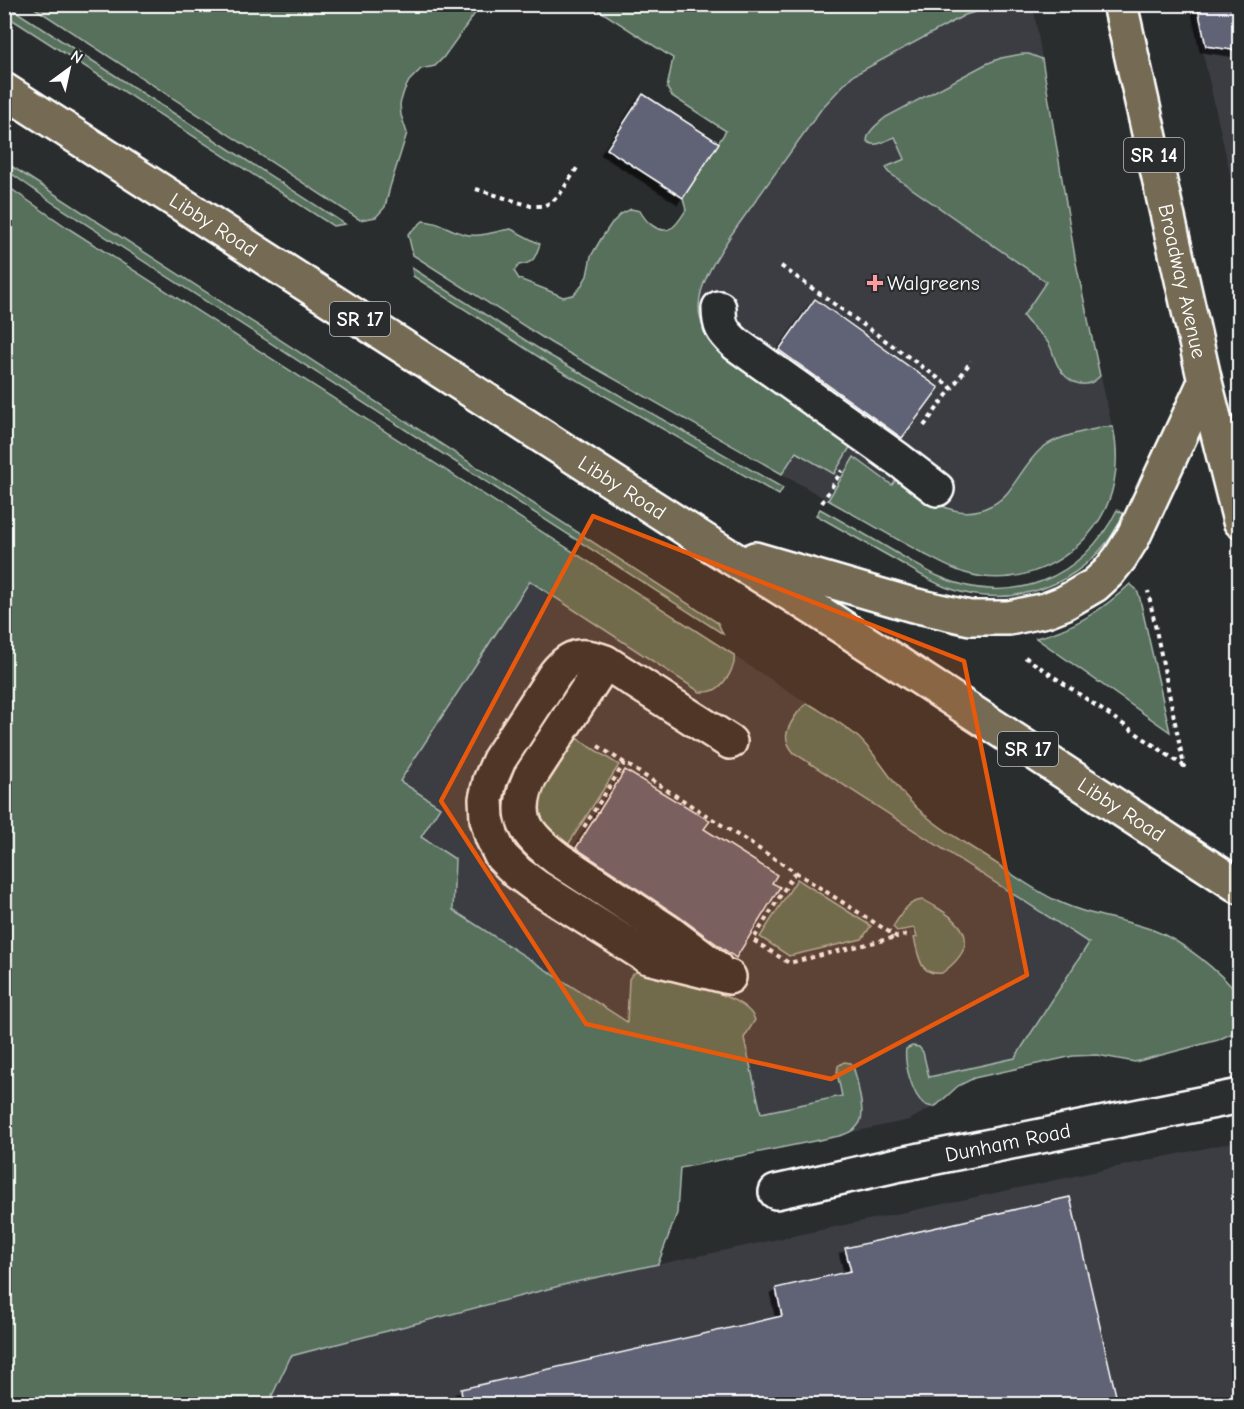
<svg xmlns="http://www.w3.org/2000/svg" width="1244" height="1409" font-family="'Comic Neue',sans-serif">
	<style>
		.built { fill: #3a3d43 }
		.green { fill: #566f5c; stroke: #aab7ae; stroke-width: 1.5 }
		.building { fill: #606274; stroke: #fff; stroke-width: 1.5; filter: url(#shadow) }
		.lines { fill: none; stroke-linecap: round; stroke-linejoin: round }
		.minor-casing { stroke: #fff; stroke-width: 38 }
		.major-casing { stroke: #fff; stroke-width: 38 }
		.path { stroke: #fff; stroke-width: 4; stroke-dasharray: 4.5 4.5; stroke-linecap: butt }
		.minor { stroke: #2a2d2e; stroke-width: 33 }
		.major { stroke: #746b52; stroke-width: 33 }
		.marked { fill: #e8590c; fill-opacity: 0.2; stroke: #e8590c; stroke-width: 4.5; stroke-linejoin: round }
		.poi-dot { fill: #ff9aa2; stroke: #2a2d2e; stroke-width: 2 }
		.labels { text-anchor: middle; dominant-baseline: central; stroke-width: 4.5; stroke-linejoin: round; paint-order: stroke }
		.shield { fill: #2a2d2e; stroke: #bfc0c0; stroke-width: 1.5 }
		.shield-label { font-size: 20px; font-weight: bold; fill: #fff }
		.street-label { font-size: 21px; fill: #fff; stroke: #2a2d2e }
		.poi-label { font-size: 21px; fill: #fff; stroke: #2a2d2e; text-anchor: start }
	</style>
	<defs>
		<filter id="shadow"><feDropShadow dx="-5.5" dy="5.5" stdDeviation="0" flood-color="#0009"/></filter>
	</defs>
	<rect width="100%" height="100%" fill="#2a2d2e"/>
	<filter id="ink" filterUnits="userSpaceOnUse"><feTurbulence type="fractalNoise" baseFrequency=".0167" numOctaves="2"/><feDisplacementMap in="SourceGraphic" scale="12" xChannelSelector="R" yChannelSelector="G"/><feConvolveMatrix kernelMatrix="1 2 1 2 8 2 1 2 1" color-interpolation-filters="sRGB"/></filter>
	<g filter="url(#ink)">
		<g class="built">
			<polygon points="846,5 1033,5 1076,263 1115,440 1117,458 1115,478 1110,498 1102,515 1091,532 1075,549 1061,559 1034,572 1019,576 985,577 965,573 945,565 901,542 616,379"/>
			<polygon points="1192,5 1239,5 1239,213"/>
			<polygon points="555,541 848,729 868,747 897,787 922,813 932,821 1044,895 1072,908 1084,912 1153,930 1172,939 1189,951 1220,975 1239,995 1239,1030 1218,1040 1135,1062 1097,1055 1073,1056 974,1078 958,1086 937,1105 909,1120 718,1161 753,1076 744,1038 746,1032 753,1024 731,998 717,992 629,979 628,1023 453,910 455,859 421,837 399,781"/>
			<polygon points="1239,1141 1239,1404 268,1404 290,1356 571,1283"/>
		</g>
		<g class="green">
			<polygon points="4,5 17,12 345,224 333,226 5,15"/>
			<polygon points="30,5 481,5 443,58 435,66 421,69 409,81 404,91 400,104 401,115 407,133 390,187 385,207 376,217 360,220"/>
			<path d="M 591,5 L 998,5 L 965,15 L 852,76 L 822,108 L 731,235 C 709,270 680,309 716,345 L 852,444 L 834,474 L 796,452 L 782,474 L 551,343 L 413,255 L 408,234 L 423,221 C 441,222 449,230 464,234 C 480,238 495,231 511,229 L 540,244 C 535,257 535,263 519,265 L 514,271 L 519,279 L 547,290 L 563,297 L 573,295 L 580,288 L 587,276 L 591,256 L 601,239 L 611,224 L 621,214 L 631,209 L 640,211 C 646,222 660,236 673,227 C 678,223 682,216 686,210 L 683,198 L 726,131 L 672,96 L 667,88 L 673,58 Z"/>
			<path d="M 1022,54 L 1029,54 L 1042,59 L 1076,263 L 1100,376 C 1086,391 1068,384 1058,366 C 1054,359 1053,351 1049,344 C 1042,333 1030,327 1023,316 L 1046,282 L 888,172 L 886,167 L 905,159 L 895,137 C 885,140 875,149 867,141 C 868,130 878,124 886,117 L 986,64 L 1001,58 Z"/>
			<polygon points="5,162 718,623 723,634 53,203 5,169"/>
			<path d="M 4,184 L 71,230 L 734,655 C 735,664 733,667 729,675 C 721,687 715,693 700,692 L 530,581 L 400,781 L 440,807 L 421,837 L 455,859 L 453,910 L 627,1022 L 629,979 C 632,974 634,972 640,972 C 666,979 746,992 755,1020 L 744,1038 L 761,1113 L 842,1096 L 837,1073 L 838,1066 L 844,1062 L 851,1063 C 856,1071 857,1081 859,1091 C 864,1114 866,1129 839,1136 L 680,1168 L 677,1213 L 658,1264 L 571,1283 L 291,1356 L 268,1404 L 5,1404 Z"/>
			<polygon points="412,268 547,354 783,488 779,495 559,370 413,276"/>
			<path d="M 1103,427 L 1113,427 C 1121,465 1115,504 1089,534 C 1058,569 1011,587 965,573 C 951,569 937,561 924,554 C 892,537 860,518 828,500 L 854,457 L 892,485 L 898,477 C 925,496 955,524 990,506 C 997,503 1003,498 1008,492 C 1019,478 1028,460 1042,448 C 1057,436 1084,432 1103,427 Z"/>
			<path d="M 820,509 C 847,524 873,539 900,555 C 913,562 926,571 940,577 C 1011,608 1083,579 1117,510 L 1124,514 C 1119,523 1114,533 1108,541 C 1070,590 1006,609 948,588 C 929,581 913,570 896,560 C 869,545 842,530 816,515 Z"/>
			<path d="M 1130,584 L 1136,589 L 1139,595 L 1170,732 L 1036,638 C 1073,629 1103,610 1130,584 Z"/>
			<path d="M 807,704 L 811,705 C 827,715 845,725 859,738 C 879,757 892,783 911,802 C 933,825 962,841 988,858 C 1011,873 1033,890 1057,901 C 1088,916 1121,918 1153,930 C 1183,941 1219,971 1239,995 L 1239,1030 L 1218,1040 L 1135,1062 L 1097,1055 L 1073,1056 L 974,1078 L 958,1086 L 937,1105 L 933,1107 C 929,1106 927,1106 924,1104 C 912,1095 904,1063 906,1049 L 912,1046 L 919,1047 L 923,1052 L 929,1077 L 1015,1058 L 1089,943 L 794,753 C 783,740 785,732 794,718 C 798,712 801,707 807,704 Z"/>
			<polygon points="573,736 619,765 566,848 540,825 536,797"/>
			<polygon points="797,879 871,926 862,939 789,956 760,937"/>
			<path d="M 923,900 C 961,919 986,941 942,973 C 919,976 919,956 914,938 L 917,937 L 914,928 L 897,931 L 893,927 C 901,914 907,901 923,900 Z"/>
		</g>
		<g class="building">
			<polygon points="1197,4 1239,4 1239,51 1206,46"/>
			<polygon points="643,94 719,143 683,198 607,149"/>
			<polygon points="815,299 939,388 902,438 779,350"/>
			<polygon points="625,770 679,803 679,802 710,821 704,829 777,875 772,883 780,887 736,958 677,915 576,848"/>
			<polygon points="1070,1197 1118,1404 463,1404 461,1389 782,1316 776,1288 851,1271 845,1248"/>
		</g>
		<g class="lines">
			<defs>
				<g id="minor">
					<path d="M 719,308 C 719,326 722,331 736,344 L 899,460 L 937,489"/>
					<path d="M 605,662 L 530,777 C 512,817 525,834 558,859 L 667,931 L 716,968"/>
					<path d="M 729,977 L 648,957 L 537,887 L 518,873 L 501,856 L 492,837 L 487,819 L 486,799 L 490,781 L 499,760 L 555,674 C 571,654 583,653 605,662 L 730,742"/>
					<path id="s1" d="M 776,1192 L 901,1164 L 1240,1096"/>
				</g>
				<g id="major">
					<path id="s2" d="M 1120,4 L 1205,382 L 1240,521"/>
					<path id="s3" d="M 4,90 L 716,548 L 816,610 L 1240,887"/>
					<polyline points="755,559 913,605 944,612 970,618 1009,618 1046,610 1064,603 1095,585 1108,573 1120,558 1133,537 1205,382"/>
				</g>
			</defs>
			<use href="#minor" class="minor-casing"/>
			<use href="#major" class="major-casing"/>
			<g class="path">
				<polyline points="476,189 531,206 543,206 552,202 560,194 579,165"/>
				<polyline points="781,266 952,388 971,361"/>
				<polyline points="924,426 952,388"/>
				<polyline points="822,503 842,470"/>
				<polyline points="1025,657 1184,766 1148,591"/>
				<polyline points="598,746 897,937 911,934"/>
				<polyline points="584,827 625,762"/>
				<polyline points="795,872 753,940 789,963 896,937"/>
			</g>
			<use href="#minor" class="minor"/>
			<use href="#major" class="major"/>
		</g>
	</g>
	<path class="marked" d="M 593,516 L 964,661 L 1027,975 L 831,1079 L 586,1024 L 441,801 Z"/>
	<path class="poi-dot" d="M872 274h6v6h6v6h-6v6h-6v-6h-6v-6h6z"/>
	<g class="labels">
		<g class="shield">
			<rect x="1124" y="138" width="60" height="34" rx="4.5"/>
			<rect x="330" y="302" width="60" height="34" rx="4.5"/>
			<rect x="998" y="732" width="60" height="34" rx="4.5"/>
		</g>
		<g class="shield-label">
			<text x="1154" y="155">SR 14</text>
			<text x="360" y="319">SR 17</text>
			<text x="1028" y="749">SR 17</text>
		</g>
		<g class="street-label">
			<text stroke="none"><textPath href="#s3" startOffset="249">Libby Road</textPath></text>
			<text stroke="none"><textPath href="#s2" startOffset="284">Broadway Avenue</textPath></text>
			<text stroke="none"><textPath href="#s3" startOffset="735">Libby Road</textPath></text>
			<text stroke="none"><textPath href="#s3" startOffset="1329">Libby Road</textPath></text>
			<text stroke="none"><textPath href="#s1" startOffset="237">Dunham Road</textPath></text>
		</g>
		<g class="poi-label">
			<text x="887" y="283">Walgreens</text>
		</g>
	</g>
	<rect width="1244" height="1409" fill="none" stroke="#2a2d2e" stroke-width="24"/>
	<rect x="12" y="12" width="1220" height="1385" fill="none" stroke="#fff" stroke-width="2" filter="url(#ink)"/>
	<g transform="translate(69 69) rotate(33)" stroke="#2a2d2e" stroke-width="4.5" paint-order="stroke">
	<path d="M0-4.5L10 22L0 15L-10 22Z" fill="#ffffff"/>
	<text y="-9" font-size="16" font-weight="bold" text-anchor="middle" fill="#ffffff">N</text>
	</g>
</svg>
